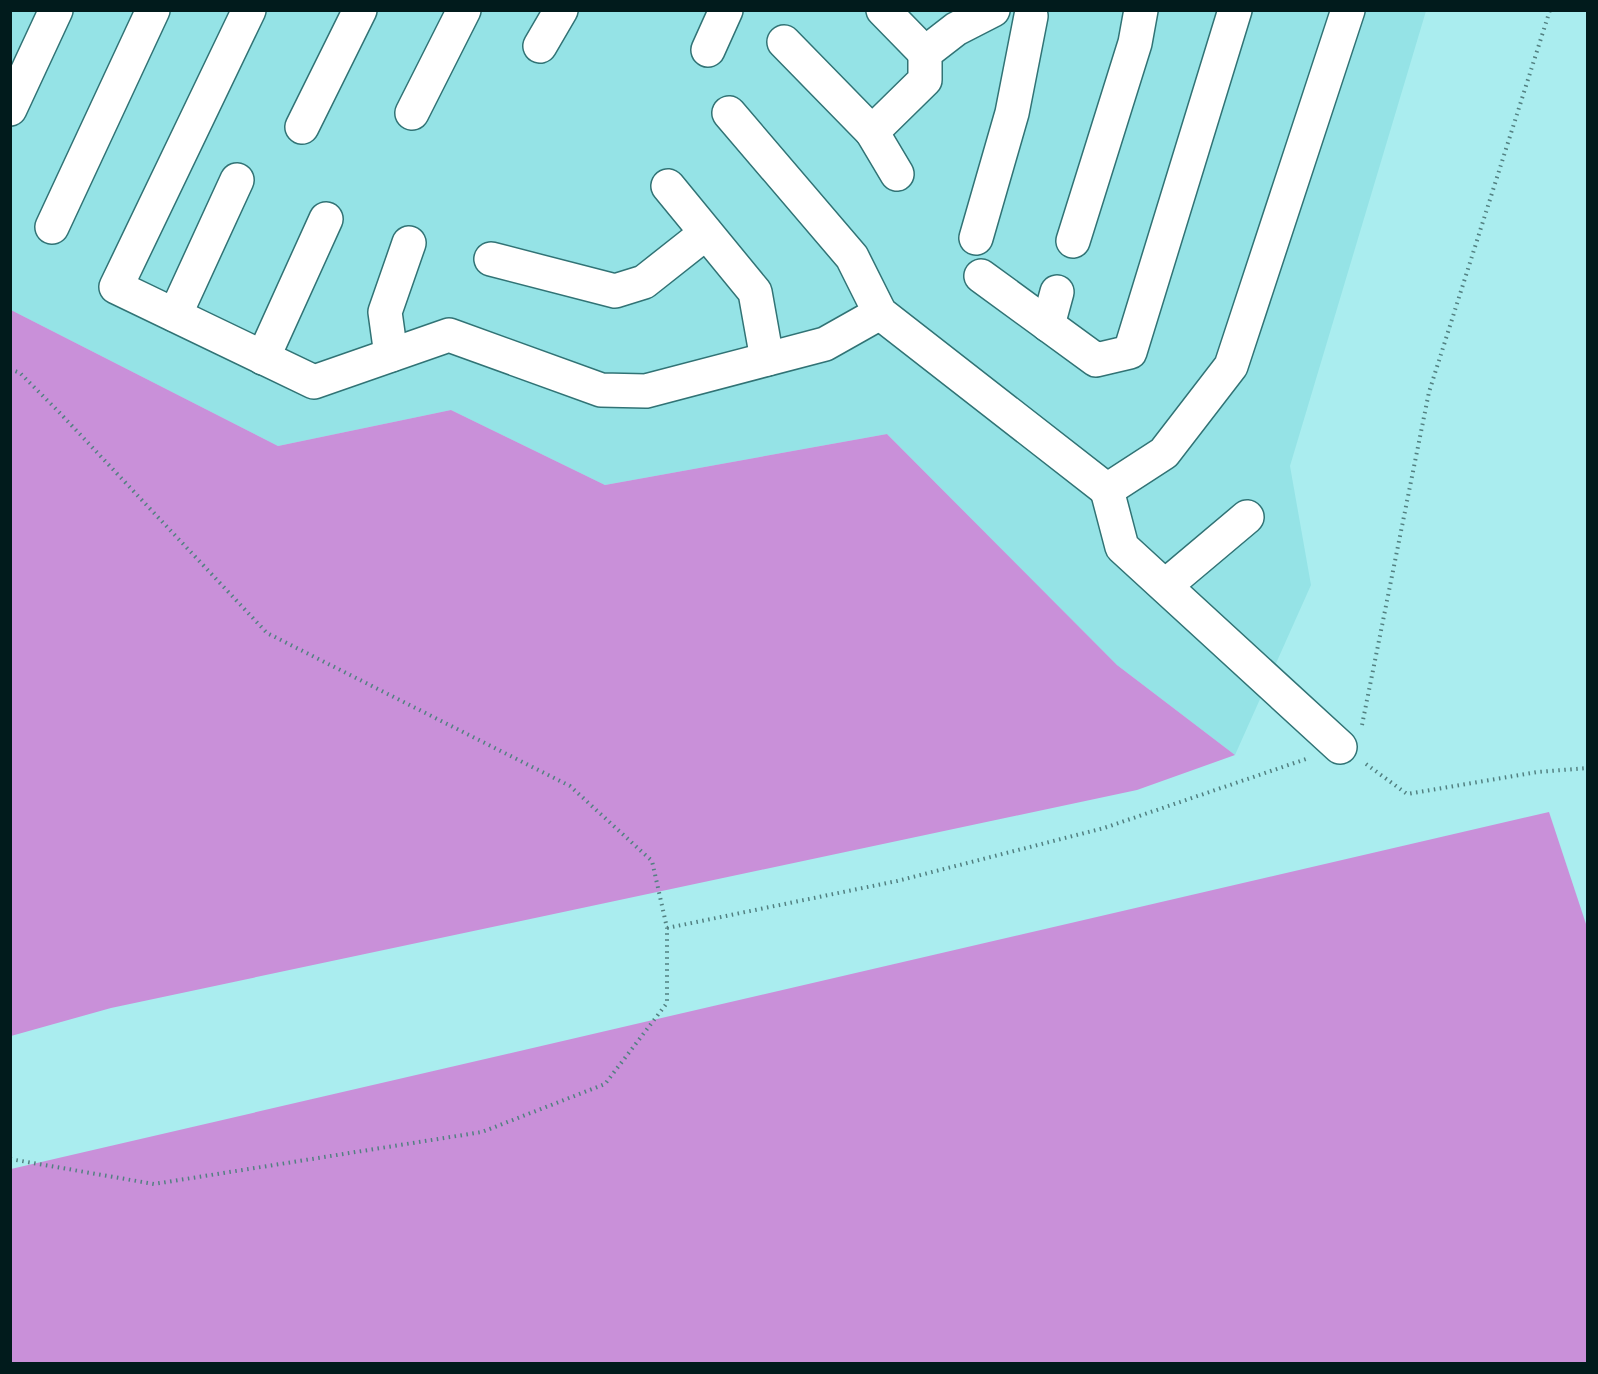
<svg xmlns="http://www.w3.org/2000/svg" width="1598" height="1374" font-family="'Roboto Serif',serif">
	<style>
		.built { fill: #95e3e6 }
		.forest { fill: #c990d9 }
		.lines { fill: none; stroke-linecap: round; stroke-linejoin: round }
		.minor-casing { stroke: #317375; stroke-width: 36 }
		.path { stroke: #528081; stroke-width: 4; stroke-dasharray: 1.5 4.5; stroke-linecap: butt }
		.minor { stroke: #fff; stroke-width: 33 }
	</style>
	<rect width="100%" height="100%" fill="#aaedef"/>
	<polygon class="built" points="10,11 1426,11 1290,466 1311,585 1235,755 1117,665 887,434 605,485 451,410 278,446 11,310"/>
	<g class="forest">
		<polygon points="11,310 278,446 451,410 605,485 887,434 1117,665 1235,755 1137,790 111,1008 11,1036"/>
		<polygon points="1549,812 1587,927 1587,1363 11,1363 11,1169"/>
	</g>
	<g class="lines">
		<defs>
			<g id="minor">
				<polyline points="249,10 116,287 314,382 449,335 601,390 646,391 825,344 880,313"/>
				<polyline points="883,10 925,53"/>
				<polyline points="784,42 872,132 925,80 925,53 956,29 993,10"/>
				<polyline points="540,46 561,10"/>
				<polyline points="708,50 726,10"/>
				<polyline points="10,109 56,10"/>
				<polyline points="412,113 464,10"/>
				<polyline points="729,113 852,257 880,313 1107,490 1164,453 1231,366 1348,10"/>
				<polyline points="302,127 360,10"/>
				<polyline points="872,132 897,174"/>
				<polyline points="668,186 755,292 767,359"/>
				<polyline points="52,227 153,10"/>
				<polyline points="976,238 1012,113 1031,16"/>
				<polyline points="1073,241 1135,43 1141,10"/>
				<polyline points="491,259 615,291 644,282 706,233"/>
				<polyline points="981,276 1096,360 1130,352 1235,10"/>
				<polyline points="175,315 237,180"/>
				<polyline points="1048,325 1057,292"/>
				<polyline points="391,355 385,312 409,243"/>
				<polyline points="263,358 326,219"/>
				<polyline points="1107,490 1122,547 1340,747"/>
				<polyline points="1165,586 1247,517"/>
			</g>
		</defs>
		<use href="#minor" class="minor-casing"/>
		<g class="path">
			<polyline points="10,369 20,373 59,412 267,633 570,786 652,861 667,928 667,1003 605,1084 482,1132 154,1184 10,1159"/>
			<polyline points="1362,725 1429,392 1550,10"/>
			<polyline points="1366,764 1407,794 1537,772 1588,768"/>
			<polyline points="667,928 897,881 1104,828 1306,759"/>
		</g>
		<use href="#minor" class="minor"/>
	</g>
	<rect width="1598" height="1374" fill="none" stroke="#011b1c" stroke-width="24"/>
</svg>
